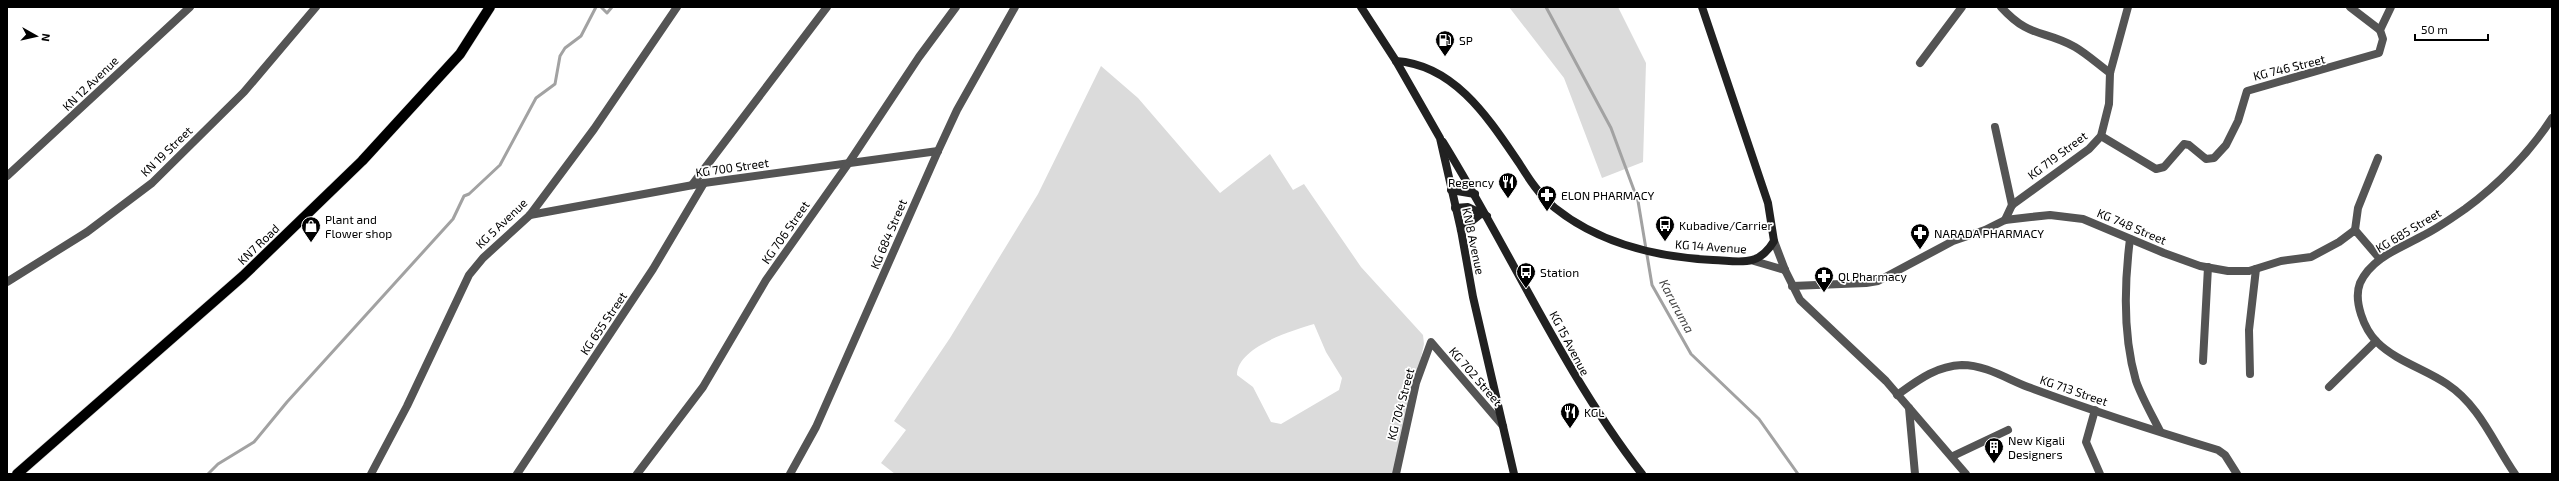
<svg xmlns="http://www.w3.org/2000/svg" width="2559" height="481" font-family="'Exo 2',sans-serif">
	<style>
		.green { fill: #dbdbdb; fill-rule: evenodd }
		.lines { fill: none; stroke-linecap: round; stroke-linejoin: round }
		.stream { stroke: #a2a2a2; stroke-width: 3 }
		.primary-casing { stroke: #dbdbdb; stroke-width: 11 }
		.minor { stroke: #545454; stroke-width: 8 }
		.tertiary { stroke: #545454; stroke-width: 8 }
		.secondary { stroke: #212121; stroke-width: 8 }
		.primary { stroke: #000; stroke-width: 10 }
		.labels { text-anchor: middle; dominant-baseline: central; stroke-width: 3.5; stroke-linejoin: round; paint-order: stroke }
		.poi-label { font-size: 12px; fill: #000; stroke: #fff; text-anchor: start }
		.street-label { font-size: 12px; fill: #000; stroke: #fff }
		.water-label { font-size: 13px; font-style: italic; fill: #434343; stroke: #fff }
	</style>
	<rect width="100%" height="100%" fill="#fff"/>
	<g class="green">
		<polygon points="1509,7 1618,7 1646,63 1643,162 1602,178 1564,78"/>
		<path d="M 1101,66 L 1138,98 L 1220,193 L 1270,154 L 1293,190 L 1304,184 L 1361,267 L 1423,335 L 1424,344 L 1407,420 L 1398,474 L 895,474 L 881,463 L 906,430 L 894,421 L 950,338 L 1038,194 ZM 1314,324 L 1326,352 L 1342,378 L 1339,390 L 1281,424 L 1271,422 L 1253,387 L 1237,375 C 1237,347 1291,331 1314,324 Z"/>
	</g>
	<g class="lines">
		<g class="stream">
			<polyline points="601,7 607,13 612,7"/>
			<polyline points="1546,7 1611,128 1638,201 1652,285 1691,354 1759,419 1798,474"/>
			<polyline points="208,474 218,464 254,442 287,402 453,219 464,196 469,194 500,165 536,98 555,84 560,56 565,48 581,36 596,7"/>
		</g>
		<defs>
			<polyline id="primary" points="17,474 243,276 362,161 460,54 490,7"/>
		</defs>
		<use href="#primary" class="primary-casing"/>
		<g class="minor">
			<path d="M 2001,7 C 2030,39 2043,29 2075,47 C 2087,54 2099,65 2110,73"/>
			<polyline points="2350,7 2380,30"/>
			<polyline points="1920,63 1962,7"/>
			<polyline points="1995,127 2012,205"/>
			<polyline points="2101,136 2156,169 2164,167 2184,144 2189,145 2206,159 2214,158 2226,145 2238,121 2247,91 2379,53 2383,39 2380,30 2391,7"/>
			<polyline points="7,176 190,7"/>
			<polyline points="692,185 827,7"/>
			<polyline points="530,215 704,183 938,151"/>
			<polyline points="2005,220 2012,205 2089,149 2101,136 2109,104 2110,73 2128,7"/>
			<polyline points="2355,230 2358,208 2378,158"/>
			<path d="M 2130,239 C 2124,286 2123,336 2136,381 C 2142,398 2152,415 2160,431"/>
			<polyline points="1774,241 1785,270"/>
			<polyline points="1754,261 1785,270"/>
			<polyline points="1792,286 1866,283 1878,281 1953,241 1985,230 2005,220 2031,217 2050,215 2083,219 2164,253 2200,266 2228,271 2249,271 2281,261 2311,257 2339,242 2355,230 2380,259"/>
			<polyline points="2203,361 2208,267"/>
			<polyline points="2250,374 2249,330 2256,269"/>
			<polyline points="2329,387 2376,341"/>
			<path d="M 1897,395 C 1918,380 1936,366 1962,365 C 1986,365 2007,379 2028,387 C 2090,410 2155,431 2218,450 L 2225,455 L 2237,474"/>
			<polyline points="1909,408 1915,474"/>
			<polyline points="2095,410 2086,442 2100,474"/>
			<polyline points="1953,456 2008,430"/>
			<polyline points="371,474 407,406 469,275 483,258 530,215 594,129 677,7"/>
			<polyline points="517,474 653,269 704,183"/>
			<polyline points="637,474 703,387 766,280 848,164 919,57 956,7"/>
			<polyline points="790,474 816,427 938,151 957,110 1015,7"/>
			<polyline points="1396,474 1416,383 1431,342 1503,426"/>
			<path d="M 2515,474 C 2493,442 2480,406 2447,384 C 2425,369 2396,361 2377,342 C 2364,329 2353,301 2360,283 C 2372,257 2401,248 2424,235 C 2438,228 2452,218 2465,209 C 2498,185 2530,152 2552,118"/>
		</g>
		<g class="tertiary">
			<polyline points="1785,270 1800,300 1886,381 1966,474"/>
			<polyline points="7,282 87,232 152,183 244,92 316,7"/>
		</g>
		<g class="secondary">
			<polyline points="1361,7 1396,61 1440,138 1461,230 1473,297 1514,474"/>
			<path d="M 1396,61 C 1455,65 1489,119 1519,163 C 1529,179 1540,196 1555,208 C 1600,244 1656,257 1713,260 C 1740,261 1758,268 1774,241 L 1768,203 L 1702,7"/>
			<path d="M 1443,142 C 1511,252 1563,372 1642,474"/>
			<polyline points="1451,190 1475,194"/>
			<polyline points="1455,208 1468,207 1487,216"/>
			<polyline points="1461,230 1482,213"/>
		</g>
		<use href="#primary" class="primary"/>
	</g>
	<defs>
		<symbol id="fuel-pin" viewBox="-11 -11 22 30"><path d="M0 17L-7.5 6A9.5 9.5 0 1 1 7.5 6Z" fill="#000" stroke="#fff"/><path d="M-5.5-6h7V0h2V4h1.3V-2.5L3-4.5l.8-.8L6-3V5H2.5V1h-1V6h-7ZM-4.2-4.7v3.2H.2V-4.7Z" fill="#fff"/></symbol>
		<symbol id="restaurant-pin" viewBox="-11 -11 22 30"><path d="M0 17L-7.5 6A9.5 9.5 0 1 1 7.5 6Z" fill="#000" stroke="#fff"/><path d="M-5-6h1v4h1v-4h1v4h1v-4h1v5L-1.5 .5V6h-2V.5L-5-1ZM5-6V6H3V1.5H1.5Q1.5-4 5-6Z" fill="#fff"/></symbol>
		<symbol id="pharmacy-pin" viewBox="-11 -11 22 30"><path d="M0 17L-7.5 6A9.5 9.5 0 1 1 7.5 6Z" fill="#000" stroke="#fff"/><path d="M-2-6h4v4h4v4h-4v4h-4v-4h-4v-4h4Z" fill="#fff"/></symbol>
		<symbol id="bus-pin" viewBox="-11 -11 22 30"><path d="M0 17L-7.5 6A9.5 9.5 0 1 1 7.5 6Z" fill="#000" stroke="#fff"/><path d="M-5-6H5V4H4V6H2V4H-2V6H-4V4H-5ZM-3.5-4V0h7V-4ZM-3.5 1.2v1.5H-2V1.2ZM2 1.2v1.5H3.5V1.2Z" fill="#fff"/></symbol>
		<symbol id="shop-pin" viewBox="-11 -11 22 30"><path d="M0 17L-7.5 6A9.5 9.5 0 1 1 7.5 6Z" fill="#000" stroke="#fff"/><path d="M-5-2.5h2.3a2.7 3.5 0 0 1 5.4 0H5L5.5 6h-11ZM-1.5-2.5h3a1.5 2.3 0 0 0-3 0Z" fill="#fff"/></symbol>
		<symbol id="building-pin" viewBox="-11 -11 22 30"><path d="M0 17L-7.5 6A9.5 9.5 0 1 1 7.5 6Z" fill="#000" stroke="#fff"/><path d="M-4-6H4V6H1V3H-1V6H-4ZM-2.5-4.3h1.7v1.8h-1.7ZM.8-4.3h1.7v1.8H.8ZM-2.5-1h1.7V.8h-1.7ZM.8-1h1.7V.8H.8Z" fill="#fff"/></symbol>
	</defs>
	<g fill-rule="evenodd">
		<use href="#fuel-pin" x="1434" y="29" width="22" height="30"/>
		<use href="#restaurant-pin" x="1497" y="171" width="22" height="30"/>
		<use href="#pharmacy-pin" x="1536" y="184" width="22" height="30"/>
		<use href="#bus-pin" x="1654" y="214" width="22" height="30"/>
		<use href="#shop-pin" x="300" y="215" width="22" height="30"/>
		<use href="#pharmacy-pin" x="1909" y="222" width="22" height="30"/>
		<use href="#bus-pin" x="1515" y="261" width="22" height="30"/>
		<use href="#pharmacy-pin" x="1813" y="265" width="22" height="30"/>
		<use href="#restaurant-pin" x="1559" y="401" width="22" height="30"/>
		<use href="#building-pin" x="1983" y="436" width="22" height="30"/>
	</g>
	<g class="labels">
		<g class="poi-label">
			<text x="1459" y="40">SP</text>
			<text x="1494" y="182" text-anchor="end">Regency</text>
			<text x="1561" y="195">ELON PHARMACY</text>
			<text x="325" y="219">Plant and<tspan x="325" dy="14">Flower shop</tspan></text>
			<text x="1679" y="225">Kubadive/Carrier</text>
			<text x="1934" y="233">NARADA PHARMACY</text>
			<text x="1540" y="272">Station</text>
			<text x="1838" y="276">Ql Pharmacy</text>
			<text x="1584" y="412">KGL</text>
			<text x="2008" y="440">New Kigali<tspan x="2008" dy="14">Designers</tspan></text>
		</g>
		<g class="street-label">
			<text transform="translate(2289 67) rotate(-14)">KG 746 Street</text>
			<text transform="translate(90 83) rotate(-44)">KN 12 Avenue</text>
			<text transform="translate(166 151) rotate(-44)">KN 19 Street</text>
			<text transform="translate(2057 155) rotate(-37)">KG 719 Street</text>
			<text transform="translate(732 167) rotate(-8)">KG 700 Street</text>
			<text transform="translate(501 223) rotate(-44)">KG 5 Avenue</text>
			<text transform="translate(2132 226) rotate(23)">KG 748 Street</text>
			<text transform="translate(2408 230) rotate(-31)">KG 685 Street</text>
			<text transform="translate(785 232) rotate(-55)">KG 706 Street</text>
			<text transform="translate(888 234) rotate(-67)">KG 684 Street</text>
			<text transform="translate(1474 241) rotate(78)">KN 8 Avenue</text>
			<text transform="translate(258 244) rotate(-44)">KN7 Road</text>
			<text transform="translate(1711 246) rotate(4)">KG 14 Avenue</text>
			<text transform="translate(603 323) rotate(-56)">KG 655 Street</text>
			<text transform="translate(1570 343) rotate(62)">KG 15 Avenue</text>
			<text transform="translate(1476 376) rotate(49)">KG 702 Street</text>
			<text transform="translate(2074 390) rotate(19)">KG 713 Street</text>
			<text transform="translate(1400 404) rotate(-75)">KG 704 Street</text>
		</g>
		<g class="water-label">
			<text transform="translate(1677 306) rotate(62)">Karuruma</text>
		</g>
	</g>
	<rect width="2559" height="481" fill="none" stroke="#000000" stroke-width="16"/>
	<g transform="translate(36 36) rotate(98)" stroke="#ffffff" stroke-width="3" paint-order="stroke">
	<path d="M0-3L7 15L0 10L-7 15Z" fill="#000000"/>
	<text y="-6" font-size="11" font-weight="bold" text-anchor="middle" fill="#000000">N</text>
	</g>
	<path d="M2415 34v6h73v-6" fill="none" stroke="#000000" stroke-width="2"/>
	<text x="2421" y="34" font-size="12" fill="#000000" stroke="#ffffff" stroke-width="3" paint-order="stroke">50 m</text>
</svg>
